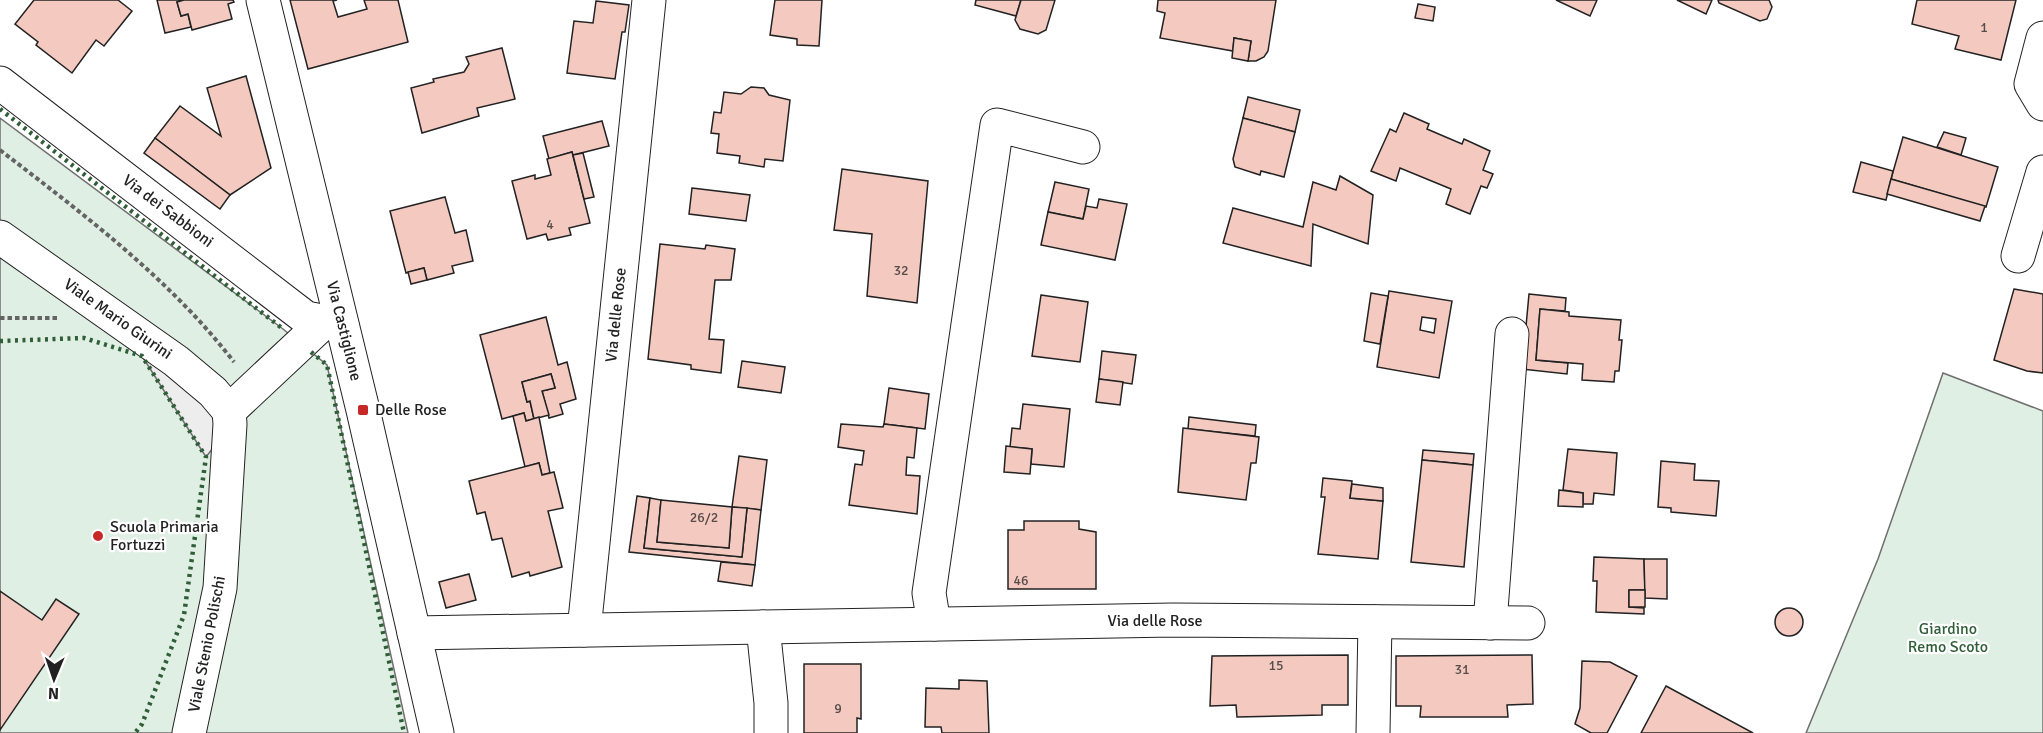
<svg xmlns="http://www.w3.org/2000/svg" width="2043" height="733" font-family="Signika,sans-serif">
	<style>
		.green { fill: #e0efe3; stroke: #6f6f6f; stroke-width: 1.5 }
		.parking { fill: #ededed; stroke: #6f6f6f; stroke-width: 1.5 }
		.building { fill: #f3c9c0; stroke: #222; stroke-width: 1.5; fill-rule: evenodd }
		.lines { fill: none; stroke-linecap: round; stroke-linejoin: round }
		.minor-casing { stroke: #222; stroke-width: 35 }
		.path { stroke: #646464; stroke-width: 4; stroke-dasharray: 4.5 3; stroke-linecap: butt }
		.minor { stroke: #fff; stroke-width: 33 }
		.hedge { stroke: #2f5e38; stroke-width: 4.5; stroke-dasharray: 3 4.5; stroke-linecap: butt }
		.poi-dot { fill: #c62828; stroke: #fff; stroke-width: 2 }
		.labels { text-anchor: middle; dominant-baseline: central; stroke-width: 4.5; stroke-linejoin: round; paint-order: stroke }
		.number-label { font-size: 14px; fill: #564c4a }
		.street-label { font-size: 16px; fill: #222; stroke: #fff }
		.poi-label { font-size: 16px; fill: #222; stroke: #fff; text-anchor: start }
		.park-label { font-size: 16px; fill: #2f5e38; stroke: #fff }
	</style>
	<rect width="100%" height="100%" fill="#fff"/>
	<g class="green">
		<polygon points="0,118 283,329 327,365 408,733 0,733"/>
		<polygon points="1943,373 2043,411 2043,733 1806,733 1878,559"/>
	</g>
	<polygon class="parking" points="142,356 209,406 220,439 206,457"/>
	<g class="building">
		<polygon points="34,0 118,0 132,11 104,46 96,40 72,73 36,45 38,42 15,24"/>
		<polygon points="157,0 184,0 177,2 181,16 188,14 191,27 165,33"/>
		<polygon points="184,0 233,0 234,2 228,4 232,19 192,30 188,14 181,16 177,2"/>
		<polygon points="290,0 337,0 333,1 338,17 367,9 364,0 398,0 408,42 308,69"/>
		<polygon points="775,0 822,0 819,46 797,45 797,39 770,35"/>
		<polygon points="976,0 1021,0 1016,16 975,5"/>
		<polygon points="1021,0 1055,0 1046,30 1038,34 1020,29 1015,20"/>
		<polygon points="1158,0 1276,0 1268,51 1264,57 1256,61 1248,61 1251,41 1234,38 1233,51 1160,38 1165,13 1157,11"/>
		<polygon points="1556,0 1597,0 1590,16"/>
		<polygon points="1677,0 1712,0 1706,14"/>
		<polygon points="1718,0 1769,0 1772,7 1767,19 1760,21 1719,3"/>
		<polygon points="1917,0 2016,0 2001,60 1955,49 1959,36 1912,24"/>
		<polygon points="596,1 629,5 625,32 622,32 615,79 567,73 574,21 593,23"/>
		<polygon points="1418,4 1435,7 1433,21 1415,18"/>
		<polygon points="1234,38 1251,41 1248,61 1232,58"/>
		<polygon points="502,48 515,99 477,108 479,116 422,133 411,88 434,82 433,79 464,72 469,64 466,57"/>
		<polygon points="246,76 271,168 230,195 155,138 180,106 221,136 207,88"/>
		<polygon points="751,87 764,88 769,95 790,100 783,161 765,159 764,167 739,163 740,156 717,153 719,134 711,133 714,112 721,113 724,92 741,94"/>
		<polygon points="1248,97 1300,110 1295,132 1243,118"/>
		<polygon points="1404,113 1429,124 1427,129 1462,144 1464,139 1490,151 1483,170 1493,174 1487,188 1481,186 1470,214 1446,204 1451,189 1400,168 1396,181 1371,171 1390,129 1396,132"/>
		<polygon points="1243,118 1295,132 1284,177 1261,171 1260,175 1235,167 1233,159"/>
		<polygon points="602,121 609,146 573,155 572,152 549,159 543,136"/>
		<polygon points="1944,132 1966,138 1961,155 1937,147"/>
		<polygon points="1903,137 1998,167 1986,207 1891,179"/>
		<polygon points="155,138 230,195 220,209 144,153"/>
		<polygon points="572,152 590,223 569,228 571,235 548,240 546,234 527,239 512,181 535,175 535,179 551,175 547,159"/>
		<polygon points="583,153 594,197 584,199 573,155"/>
		<polygon points="1861,162 1893,171 1886,200 1853,192"/>
		<polygon points="842,169 928,181 917,303 867,296 872,234 834,230"/>
		<polygon points="1340,176 1373,195 1368,244 1313,224 1311,266 1223,243 1233,208 1303,227 1313,182 1336,190"/>
		<polygon points="1891,179 1985,206 1980,221 1887,194"/>
		<polygon points="1055,182 1089,189 1083,219 1048,212"/>
		<polygon points="692,188 750,195 746,221 689,214"/>
		<polygon points="445,197 455,233 466,230 473,261 452,266 454,273 427,280 424,268 406,273 390,211"/>
		<polygon points="1099,199 1127,204 1115,260 1041,245 1048,212 1083,219 1086,206 1097,208"/>
		<polygon points="660,244 705,249 706,245 735,249 731,280 715,280 709,339 724,340 721,373 691,369 691,365 648,359"/>
		<polygon points="424,268 427,280 411,284 408,272"/>
		<polygon points="2014,289 2043,294 2043,373 2027,371 1994,360"/>
		<path d="M 1389,291 L 1452,301 L 1439,378 L 1377,367 ZM 1422,317 L 1436,319 L 1434,333 L 1420,330 Z"/>
		<polygon points="1371,293 1388,296 1380,344 1364,341"/>
		<polygon points="1529,294 1566,298 1565,311 1540,309 1536,360 1568,363 1567,374 1522,369"/>
		<polygon points="1041,295 1088,302 1080,362 1032,356"/>
		<polygon points="1540,309 1569,312 1569,316 1621,320 1619,340 1622,340 1619,371 1615,371 1614,382 1582,380 1583,364 1536,360"/>
		<polygon points="546,317 558,365 567,362 576,399 560,404 563,414 549,418 542,391 555,388 551,374 522,382 527,402 530,401 534,419 526,421 524,413 502,419 480,335"/>
		<polygon points="1102,351 1136,355 1132,384 1099,379"/>
		<polygon points="742,361 785,367 781,393 738,387"/>
		<polygon points="551,374 555,388 542,391 549,415 534,419 530,401 527,402 522,382"/>
		<polygon points="1099,379 1123,382 1120,405 1096,402"/>
		<polygon points="889,388 929,394 925,429 884,424"/>
		<polygon points="1023,404 1070,409 1064,467 1031,464 1032,449 1010,447 1012,428 1020,429"/>
		<polygon points="524,413 526,421 539,417 550,473 542,475 539,463 525,467 513,416"/>
		<polygon points="1189,417 1256,425 1255,436 1188,429"/>
		<polygon points="841,424 883,427 884,424 917,428 914,458 907,457 906,475 920,476 917,514 849,505 855,464 862,465 864,451 838,447"/>
		<polygon points="1183,428 1259,437 1256,463 1251,463 1246,500 1178,492"/>
		<polygon points="1006,446 1032,449 1030,474 1004,472"/>
		<polygon points="1568,449 1617,453 1614,495 1594,493 1593,504 1583,504 1583,493 1563,490"/>
		<polygon points="1423,450 1474,454 1473,465 1422,460"/>
		<polygon points="739,456 767,460 761,510 732,507"/>
		<polygon points="1422,460 1473,465 1464,567 1411,562"/>
		<polygon points="1661,461 1695,464 1694,480 1719,481 1716,516 1671,512 1671,508 1658,507"/>
		<polygon points="539,463 542,475 554,472 563,508 548,511 562,567 530,576 529,572 512,577 502,538 492,540 485,512 477,514 469,481"/>
		<polygon points="1323,478 1352,481 1350,498 1383,501 1378,559 1318,554 1325,497 1321,497"/>
		<polygon points="1352,484 1383,488 1383,501 1350,498"/>
		<polygon points="1559,490 1583,493 1583,507 1558,506"/>
		<polygon points="637,496 650,498 644,548 742,557 747,508 761,510 755,565 629,552"/>
		<polygon points="650,498 661,500 657,542 729,548 732,507 747,508 742,557 644,548"/>
		<polygon points="661,500 732,507 729,548 657,542"/>
		<polygon points="1024,521 1079,521 1079,529 1096,532 1096,589 1008,589 1008,530 1024,530"/>
		<polygon points="1594,557 1644,559 1645,590 1629,590 1629,607 1644,608 1644,614 1596,612 1597,581 1593,581"/>
		<polygon points="1644,559 1667,559 1667,599 1645,598"/>
		<polygon points="721,562 755,565 752,586 718,581"/>
		<polygon points="469,574 476,600 446,608 439,582"/>
		<rect x="1629" y="590" width="16" height="17"/>
		<polygon points="0,591 42,620 56,599 79,614 0,730"/>
		<circle cx="1789" cy="622" r="14"/>
		<polygon points="1348,655 1348,705 1322,705 1322,715 1237,717 1236,705 1210,706 1212,656"/>
		<polygon points="1532,655 1533,704 1507,705 1508,717 1420,717 1421,706 1396,706 1396,656"/>
		<polygon points="1582,661 1610,662 1637,676 1607,733 1591,733 1575,724 1580,708"/>
		<polygon points="804,664 861,664 861,719 857,718 857,733 804,733"/>
		<polygon points="959,680 987,681 989,733 942,733 941,727 925,727 926,688 959,689"/>
		<polygon points="1666,686 1753,733 1641,733"/>
	</g>
	<g class="lines">
		<defs>
			<g id="minor">
				<polyline points="263,0 363,410 437,733"/>
				<polyline points="2043,38 2031,84 2043,104"/>
				<polyline points="0,83 306,318 342,325"/>
				<polyline points="0,237 176,361 213,392 229,411"/>
				<polyline points="2018,256 2043,172"/>
				<polyline points="229,411 324,322"/>
				<polyline points="1490,623 1512,334"/>
				<polyline points="934,624 929,593 997,125 1083,147"/>
				<polyline points="763,627 771,703 771,733"/>
				<polyline points="584,630 649,0"/>
				<polyline points="414,633 1173,620 1528,623"/>
				<polyline points="189,733 220,588 230,424 229,411"/>
				<polyline points="1373,733 1375,622"/>
			</g>
		</defs>
		<use href="#minor" class="minor-casing"/>
		<g class="path">
			<path d="M 0,150 C 83,214 169,278 234,362"/>
			<polyline points="0,318 59,318"/>
		</g>
		<use href="#minor" class="minor"/>
		<g class="hedge">
			<polyline points="0,109 283,329"/>
			<polyline points="0,341 84,338 142,356 206,457 184,615 142,724 135,733"/>
			<polyline points="311,352 327,365 404,733"/>
		</g>
	</g>
	<g class="poi-dot">
		<rect x="357" y="404" width="12" height="12" rx="3"/>
		<circle cx="98" cy="536" r="6"/>
	</g>
	<g class="labels">
		<g class="number-label">
			<text x="1984" y="27">1</text>
			<text x="550" y="224">4</text>
			<text x="901" y="270">32</text>
			<text x="704" y="517">26/2</text>
			<text x="1021" y="580">46</text>
			<text x="1276" y="665">15</text>
			<text x="1462" y="669">31</text>
			<text x="838" y="708">9</text>
		</g>
		<g class="street-label">
			<text transform="translate(168 211) rotate(37)">Via dei Sabbioni</text>
			<text transform="translate(616 315) rotate(-84)">Via delle Rose</text>
			<text transform="translate(118 319) rotate(35)">Viale Mario Giurini</text>
			<text transform="translate(344 331) rotate(76)">Via Castiglione</text>
			<text x="1155" y="621">Via delle Rose</text>
			<text transform="translate(207 644) rotate(-79)">Viale Stenio Polischi</text>
		</g>
		<g class="poi-label">
			<text x="375" y="410">Delle Rose</text>
			<text x="110" y="527">Scuola Primaria<tspan x="110" dy="18">Fortuzzi</tspan></text>
		</g>
		<g class="park-label">
			<text x="1948" y="629">Giardino<tspan x="1948" dy="18">Remo Scoto</tspan></text>
		</g>
	</g>
	<g transform="translate(54 679) rotate(182)" stroke="#ffffff" stroke-width="4.5" paint-order="stroke">
	<path d="M0-4.5L10 22L0 15L-10 22Z" fill="#222222"/>
	<text y="-9" font-size="16" font-weight="bold" text-anchor="middle" fill="#222222">N</text>
	</g>
</svg>
